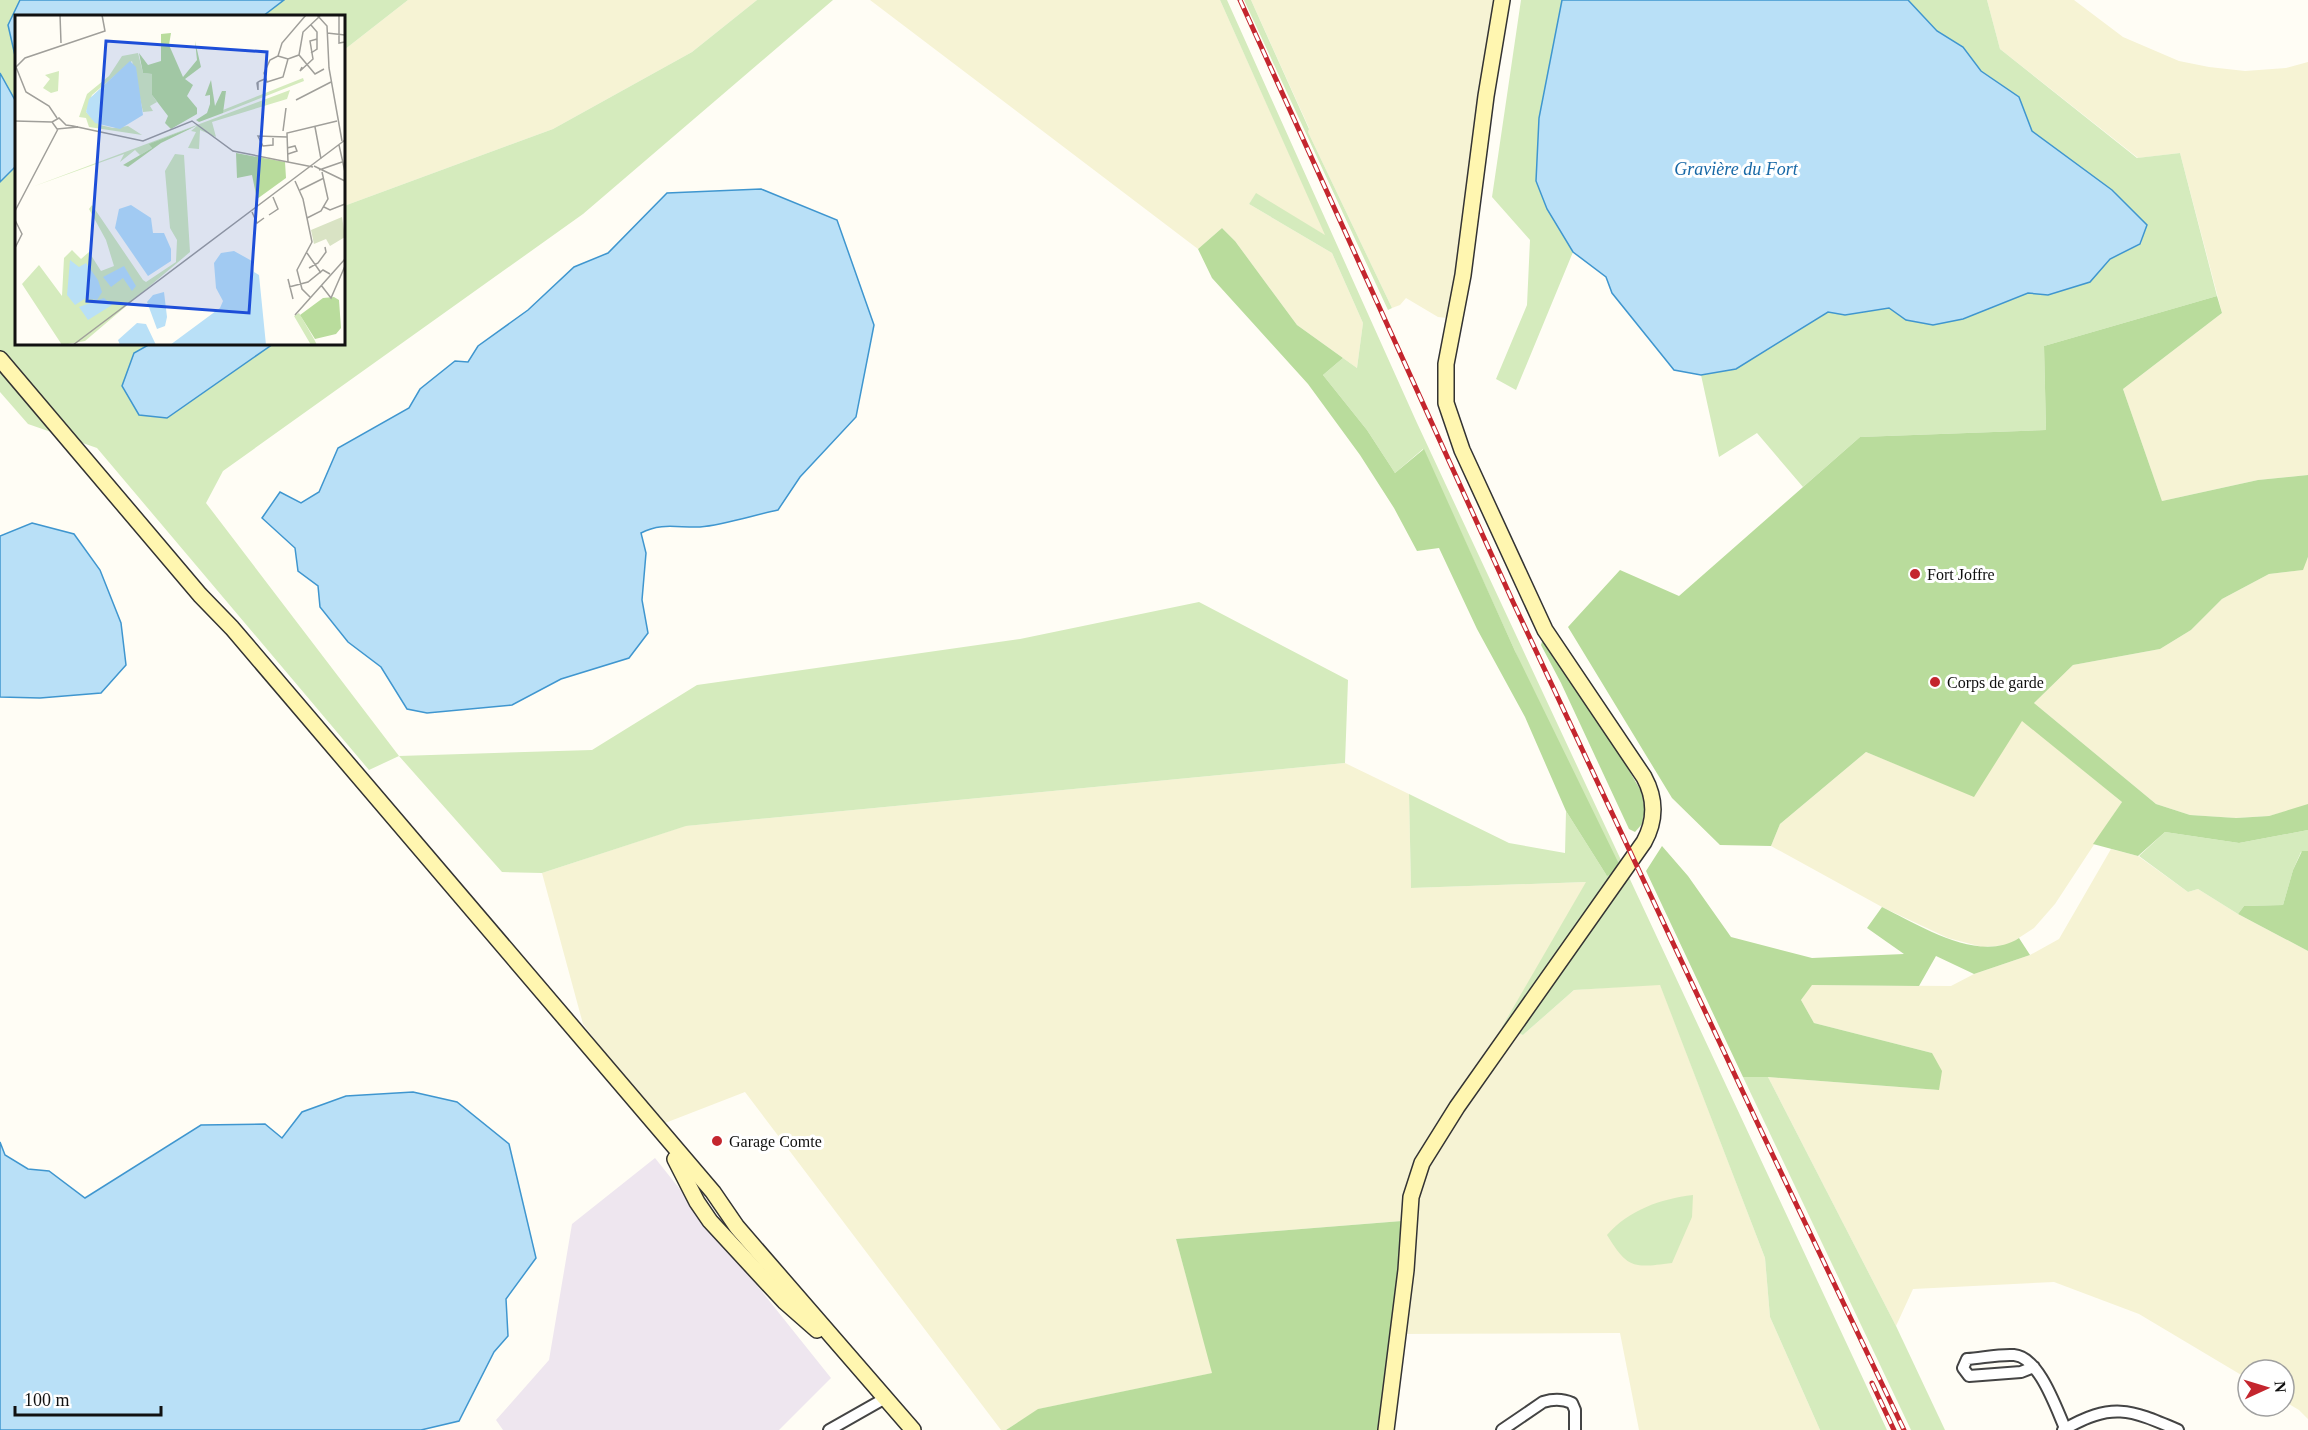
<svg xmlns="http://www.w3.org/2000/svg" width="2308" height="1430" font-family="'Times New Roman',serif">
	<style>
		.industrial { fill: #eee6ef }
		.farmland { fill: #f6f3d4 }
		.green { fill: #d5ebbd }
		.forest { fill: #b9dc9c }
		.water { fill: #b9e0f7; stroke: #3f96cf; stroke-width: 1.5 }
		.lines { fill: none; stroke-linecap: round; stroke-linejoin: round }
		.street-casing { stroke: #444; stroke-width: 14 }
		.secondary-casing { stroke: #333; stroke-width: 18 }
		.street { stroke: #fff; stroke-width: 10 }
		.secondary { stroke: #fff6b0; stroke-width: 15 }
		.rail-casing { stroke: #c4262e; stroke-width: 5 }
		.rail { stroke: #fff; stroke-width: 3; stroke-dasharray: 9; stroke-linecap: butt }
		.poi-dot { fill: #c4262e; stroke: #fff; stroke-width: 2 }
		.labels { text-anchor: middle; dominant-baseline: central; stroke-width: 6; stroke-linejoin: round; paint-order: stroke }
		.poi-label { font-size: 16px; fill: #111; stroke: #fff; text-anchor: start }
		.water-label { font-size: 18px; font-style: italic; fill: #1768a6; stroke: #fff }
		.inset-road { fill: none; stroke: #a09f9a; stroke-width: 1.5 }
		.view { fill: #1d4ed8; fill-opacity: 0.15; stroke: #1d4ed8; stroke-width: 3 }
		.inset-edge { fill: none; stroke: #111; stroke-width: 3 }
	</style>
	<rect width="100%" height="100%" fill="#fffdf5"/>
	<polygon class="industrial" points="655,1158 831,1378 779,1430 503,1430 496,1420 549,1360 572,1224"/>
	<g class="farmland">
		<polygon points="408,0 757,0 692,52 553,129 344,206 344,50"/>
		<polygon points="870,0 1220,0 1326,236 1256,194 1249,204 1332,253 1363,323 1357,368 1297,325 1235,241 1222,228 1198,249"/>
		<polygon points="1251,0 1495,0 1475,121 1462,231 1447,318 1438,317 1406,298 1400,305 1392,308 1308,132 1309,128"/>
		<polygon points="1987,0 2074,0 2123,37 2179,61 2209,67 2245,71 2286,68 2308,62 2308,475 2258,480 2162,501 2123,389 2222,313 2180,153 2138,158 2000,49"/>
		<polygon points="2308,557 2308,805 2269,816 2235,818 2190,815 2156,804 2034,703 2073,665 2160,649 2191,630 2222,599 2269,574 2302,570"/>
		<polygon points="2022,720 2122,802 2055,904 2034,928 2008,945 1982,947 1948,938 1882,907 1771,846 1780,824 1866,752 1974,796"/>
		<polygon points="1345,763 1409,794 1411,888 1587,882 1503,1026 1523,1035 1574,990 1660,984 1765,1258 1770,1317 1820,1430 1639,1430 1620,1333 1393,1334 1402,1221 1176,1239 1213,1373 1039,1409 1006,1430 1001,1430 745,1092 660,1125 583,1024 542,873 685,826"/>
		<polygon points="2111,849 2138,856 2188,892 2198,889 2238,914 2308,951 2308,1419 2299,1410 2284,1401 2284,1370 2248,1370 2248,1379 2139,1314 2054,1282 1913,1289 1896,1326 1768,1077 1939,1090 1932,1053 1814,1023 1801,1000 1811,985 1951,986 1974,974 2030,955 2059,939"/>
	</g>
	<g class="green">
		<polygon points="0,0 408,0 344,50 344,16 16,16 16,344 150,344 134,353 167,418 273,344 344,344 344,206 553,129 692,52 757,0 833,0 583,214 223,471 206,503 399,756 592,750 697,685 1020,639 1199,602 1348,680 1345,763 686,826 542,873 502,872 399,756 369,770 97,448 28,424 0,392"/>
		<polygon points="1220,0 1227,0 1417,423 1887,1430 1820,1430 1770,1317 1765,1258 1660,985 1574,990 1523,1035 1502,1027 1586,882 1411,888 1409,794 1509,843 1565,853 1566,811 1607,876 1515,651 1423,449 1395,473 1367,430 1323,375 1343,358 1357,368 1363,323 1332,253 1249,204 1256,193 1325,235"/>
		<polygon points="1244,0 1251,0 1309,129 1308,132 1392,308 1388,310"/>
		<polygon points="1521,0 1562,0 1552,56 1547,209 1573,252 1516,390 1496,379 1527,305 1530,240 1492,197"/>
		<polygon points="1908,0 1987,0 2000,49 2137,158 2180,153 2217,296 2044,346 2046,430 1860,437 1803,487 1757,433 1719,457 1701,375 1736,369 1828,312 1845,315 1889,308 1906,320 1963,319 2028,293 2048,295 2090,282 2110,259 2141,244 2146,225 2112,190 2032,131 2019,97 1981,71 1963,47 1937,31"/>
		<polygon points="2308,830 2308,851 2301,852 2293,870 2283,905 2244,906 2238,914 2198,889 2188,892 2139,856 2165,832 2239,843"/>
		<polygon points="1743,1077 1768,1077 1896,1326 1945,1430 1911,1430"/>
		<path d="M 1693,1195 L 1692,1217 L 1672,1263 C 1633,1268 1628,1269 1607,1235 C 1629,1210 1660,1199 1693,1195 Z"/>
	</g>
	<g class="forest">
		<polygon points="1222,228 1235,241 1297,325 1343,358 1323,375 1367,430 1395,473 1424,449 1515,651 1619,864 1614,873 1607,876 1566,811 1525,717 1477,629 1439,548 1417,551 1394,508 1360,455 1308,384 1212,278 1198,249"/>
		<polygon points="2217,296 2222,313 2123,389 2162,501 2258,480 2308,475 2308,557 2303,570 2269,574 2222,599 2191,630 2160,649 2073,665 2034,703 2156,804 2190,815 2236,818 2269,816 2308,804 2308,830 2239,843 2165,832 2138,856 2093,844 2122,802 2022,721 1974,797 1866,752 1780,824 1771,846 1720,845 1672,798 1568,627 1620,570 1679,596 1860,437 2046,430 2044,346"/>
		<polygon points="1543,638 1620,755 1641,791 1645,810 1642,824 1635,832 1629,829 1561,683 1541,645"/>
		<path d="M 1662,846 L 1688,876 L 1731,937 L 1812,958 L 1904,954 L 1867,928 L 1882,907 C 1919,925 1979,964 2019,938 L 2030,955 L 1974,974 L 1936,956 L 1919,986 L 1812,985 L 1801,1000 L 1814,1023 L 1932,1053 L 1942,1071 L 1939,1090 L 1768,1077 L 1743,1077 L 1646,871 Z"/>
		<polygon points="2302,851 2308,851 2308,951 2238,914 2244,906 2283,905 2293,870"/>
		<polygon points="1402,1221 1393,1334 1379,1430 1006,1430 1038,1409 1212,1373 1176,1239"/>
	</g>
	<g class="water">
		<polygon points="20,0 284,0 263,16 16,16 16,60 8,25"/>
		<polygon points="1562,0 1908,0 1937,31 1963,47 1981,71 2019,97 2032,131 2112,190 2147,225 2140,244 2110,259 2090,282 2048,295 2028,293 1963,319 1933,325 1906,320 1889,308 1845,315 1828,312 1736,369 1701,375 1674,370 1612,293 1606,277 1573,252 1547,209 1536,181 1539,118"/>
		<polygon points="0,73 16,102 16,166 0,182"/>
		<path d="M 761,189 L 837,220 L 874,325 L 856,417 L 800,477 L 778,510 C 754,515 724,525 700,527 C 679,528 661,522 641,533 L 646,553 L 642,600 L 648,633 L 629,658 L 561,679 L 512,705 L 427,713 L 407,709 L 381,667 L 348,642 L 320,607 L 318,586 L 298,571 L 295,548 L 262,518 L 280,492 L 301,503 L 319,492 L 338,448 L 409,408 L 420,389 L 455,361 L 468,362 L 478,346 L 528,310 L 574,267 L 608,253 L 667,193 Z"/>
		<polygon points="150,344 273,344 167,418 139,415 122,386 134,353"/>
		<polygon points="32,523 74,534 100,570 121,623 126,665 101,693 40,698 0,697 0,536"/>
		<polygon points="413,1092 457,1102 509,1144 536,1258 506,1299 508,1336 494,1352 459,1421 421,1430 0,1430 0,1142 5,1155 28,1169 49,1171 85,1198 201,1125 265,1124 282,1138 302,1112 346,1096"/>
	</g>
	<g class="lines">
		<defs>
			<g id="street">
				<path d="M 2034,1367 L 2021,1372 L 1969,1376 L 1963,1368 L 1967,1359 C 1982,1358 1999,1354 2014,1355 C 2039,1357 2056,1408 2065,1428"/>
				<polyline points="829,1430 882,1400 884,1396"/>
				<path d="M 1502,1430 L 1543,1402 C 1553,1399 1563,1399 1572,1403 L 1575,1410 L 1575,1430"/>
				<path d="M 2063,1430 C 2112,1402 2129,1409 2178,1430"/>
			</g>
			<g id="secondary">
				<polyline points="0,359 200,595 232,628 713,1192 737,1227 913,1430"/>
				<polyline points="675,1159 697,1202 710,1221 784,1301 817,1330"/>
				<path d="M 1386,1430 L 1406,1270 L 1411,1197 L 1422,1163 L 1457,1107 L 1644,842 C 1656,820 1656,799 1644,777 L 1545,630 L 1462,450 L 1446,403 L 1446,364 L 1463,275 L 1486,96 L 1502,0"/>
			</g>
		</defs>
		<use href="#street" class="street-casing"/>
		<use href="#secondary" class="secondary-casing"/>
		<use href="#street" class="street"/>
		<use href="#secondary" class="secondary"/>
		<defs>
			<g id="rail">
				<polyline points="1240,0 1513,602 1756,1120 1904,1430"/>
				<polyline points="1872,1383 1894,1430"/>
			</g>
		</defs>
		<use href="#rail" class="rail-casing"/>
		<use href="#rail" class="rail"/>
	</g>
	<g class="poi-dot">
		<circle cx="1915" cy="574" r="6"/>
		<circle cx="1935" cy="682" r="6"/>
		<circle cx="717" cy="1141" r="6"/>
	</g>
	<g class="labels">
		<g class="poi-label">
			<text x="1927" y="574">Fort Joffre</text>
			<text x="1947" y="682">Corps de garde</text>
			<text x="729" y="1141">Garage Comte</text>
		</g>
		<g class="water-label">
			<text x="1736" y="169">Gravière du Fort</text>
		</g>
	</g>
	<g transform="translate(15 15)">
		<rect width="330" height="330" fill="#fffdf5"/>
		<path d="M 123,38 L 128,58 L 137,59 L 137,80 L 142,87 L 135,91 L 138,96 L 128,97 L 117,46 L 77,80 L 71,97 L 85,110 L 98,113 L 113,111 L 127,120 L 74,112 L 71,103 L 64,102 L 72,79 L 94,61 L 107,41 ZM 44,56 L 43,76 L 36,78 L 28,73 L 35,64 L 30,60 ZM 288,63 L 289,66 L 208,98 L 208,95 ZM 275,75 L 272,84 L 197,107 L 201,122 L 185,115 L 184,134 L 173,133 L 181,117 L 176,116 L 183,110 L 135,129 L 137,133 L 125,140 L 120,135 L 105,147 L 109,139 L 17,172 ZM 160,139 L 169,140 L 175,237 L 70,326 L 47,330 L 7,269 L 24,250 L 47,281 L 49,243 L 57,235 L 66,244 L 74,237 L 86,256 L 99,251 L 91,225 L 74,194 L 77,190 L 128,265 L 131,267 L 161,247 L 162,225 L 155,213 L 150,156 ZM 284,298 L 299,324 L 302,330 L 296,330 L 279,301 Z" fill="#d5ebbd"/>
		<path d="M 156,18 L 154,30 L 168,62 L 182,45 L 180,26 L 186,52 L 170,64 L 178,70 L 172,81 L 182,93 L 182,99 L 156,114 L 150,108 L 153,101 L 137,80 L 137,59 L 128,58 L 124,38 L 133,50 L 146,46 L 146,19 ZM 196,65 L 200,91 L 207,76 L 211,76 L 208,98 L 184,107 L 181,105 L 192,98 L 195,89 L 195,80 L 190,81 ZM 183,110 L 146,128 L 113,152 L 108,150 L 137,133 L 134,129 ZM 221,138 L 270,147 L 271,163 L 242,184 L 237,160 L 222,163 ZM 319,282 L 324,285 L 326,313 L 321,319 L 300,324 L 285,300 L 308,283 Z" fill="#b9dc9c"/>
		<path d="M 327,202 L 330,222 L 315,231 L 311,224 L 299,229 L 296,215 Z" fill="#d9e3c4"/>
		<path d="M 115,46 L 121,52 L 128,100 L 105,114 L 80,108 L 71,97 L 74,84 ZM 116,190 L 136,203 L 138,218 L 149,218 L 156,234 L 156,246 L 133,261 L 100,213 L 104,194 ZM 219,236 L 237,246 L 239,257 L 244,260 L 251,330 L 155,330 L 205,293 L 208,286 L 201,273 L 199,248 L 206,238 ZM 55,245 L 64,252 L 71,248 L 83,265 L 87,277 L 82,285 L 71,283 L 60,290 L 52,280 ZM 109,251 L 121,271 L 117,276 L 108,263 L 96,272 L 88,262 ZM 149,277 L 152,302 L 150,311 L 142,314 L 132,287 L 138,280 ZM 89,283 L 97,290 L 73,305 L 64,292 ZM 122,308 L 131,309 L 141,330 L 105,330 L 103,325 Z" fill="#b9e0f7"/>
		<path class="inset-road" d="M 45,0 L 46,28M 302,0 L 312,11 L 314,53 L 327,126M 324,0 L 324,28 L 330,27M 296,10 L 302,17 L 302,34 L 296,38M 312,18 L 330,20M 284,40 L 288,17 L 305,1M 263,41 L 273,44 L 284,40 L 300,59 L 309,54M 273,44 L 268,62 L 252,67 L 249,58 L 255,45 L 263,41 L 267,28 L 291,0M 1,52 L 10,43 L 90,16 L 87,0M 1,52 L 11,77 L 34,91 L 42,103M 287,52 L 285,56 L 298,44 L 295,26 L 302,24M 243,67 L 243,75 L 242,68 L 243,67 L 245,66 L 250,64M 281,85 L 316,67M 0,106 L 37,107M 63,112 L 42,114 L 37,107 L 44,103 L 51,110 L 58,111 L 81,116 L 128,126 L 177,106 L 218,136 L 298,152M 300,112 L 306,144M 268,116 L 271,93M 258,123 L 258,130 L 248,131 L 243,121 L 272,122M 324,130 L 330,157M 272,133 L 280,131 L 282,136 L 273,139M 273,147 L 272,118 L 322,106M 299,151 L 330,166M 304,155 L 327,147M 280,166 L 288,184 L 297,227 L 282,255 L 287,274 L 295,282M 285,175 L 309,163M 309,192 L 315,195 L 330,189M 0,196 L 43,114M 237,197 L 242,208 L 249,203M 254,200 L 263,194 L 258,182M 292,203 L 306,196 L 313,184 L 307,157M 0,205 L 7,219 L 0,233M 292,238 L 306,258M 294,253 L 303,248 L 311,237 L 310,232M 273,264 L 278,284M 306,270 L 316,283 L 330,251M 274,272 L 293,267 L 308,255 L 315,259M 280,300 L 330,244M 58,330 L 330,125"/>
		<path class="view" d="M 91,26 L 252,37 L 234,298 L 72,286 Z"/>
		<rect width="330" height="330" class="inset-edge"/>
	</g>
	<g transform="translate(2266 1388) rotate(86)"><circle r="28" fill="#ffffff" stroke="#a0a0a0" stroke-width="1.5"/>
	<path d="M0-4.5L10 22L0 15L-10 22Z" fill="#c4262e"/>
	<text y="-9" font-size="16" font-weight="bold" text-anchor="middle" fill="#111111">N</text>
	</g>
	<path d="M15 1406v9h146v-9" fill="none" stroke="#111111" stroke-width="3"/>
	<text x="24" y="1406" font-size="18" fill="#111111" stroke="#ffffff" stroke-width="4.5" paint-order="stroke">100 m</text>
</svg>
